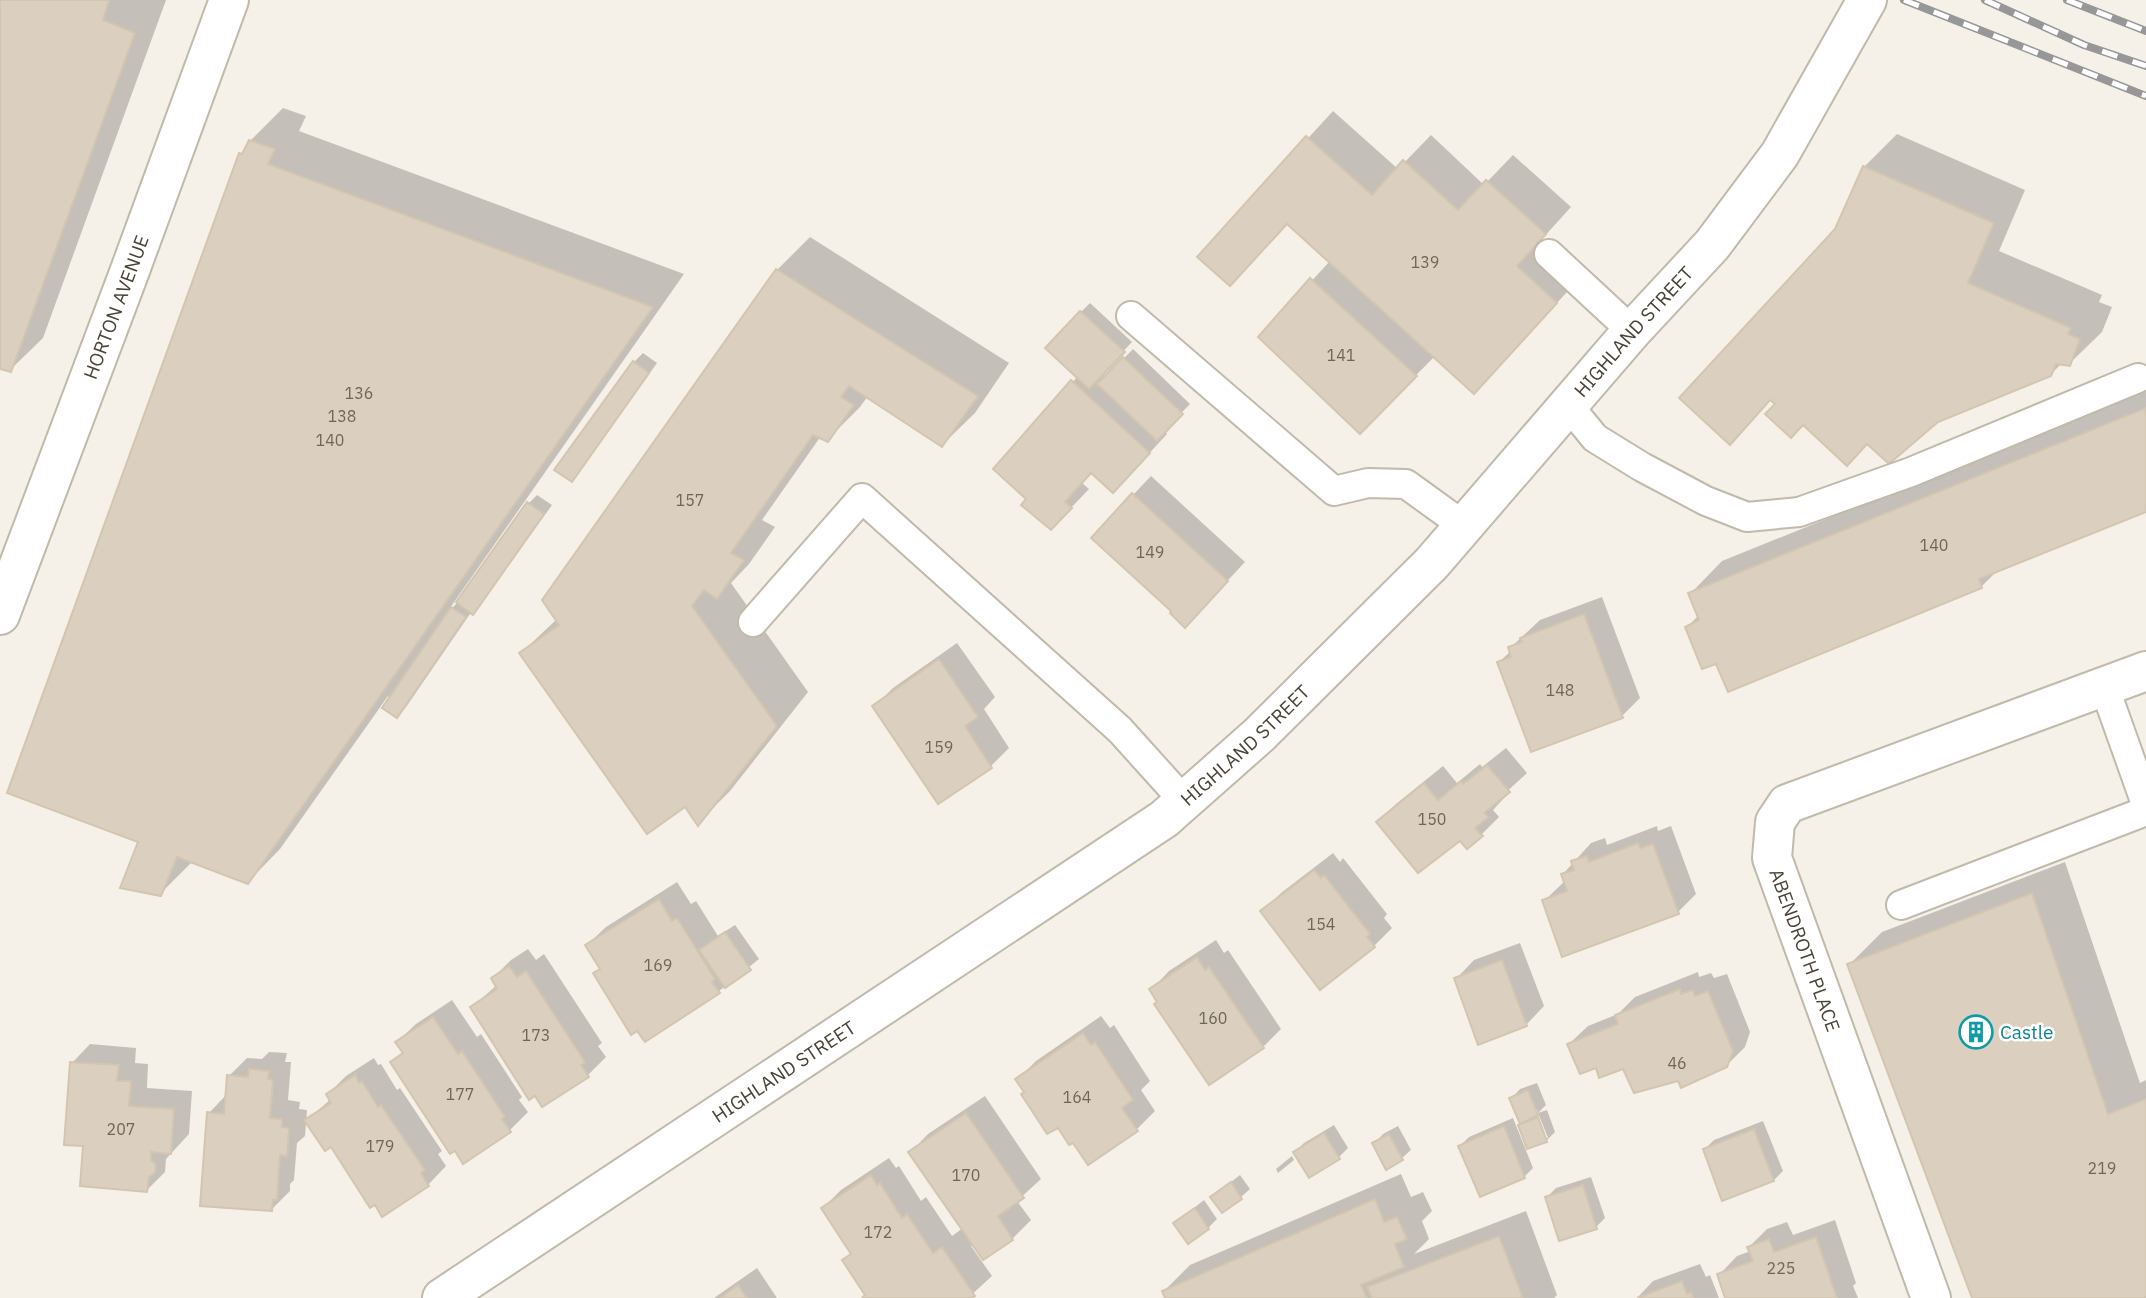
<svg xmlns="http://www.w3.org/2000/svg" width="2146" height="1298" font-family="'IBM Plex Sans',sans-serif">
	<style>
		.shadow { fill: #0003 }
		.building { fill: #dbd0bf; stroke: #d3c5af; stroke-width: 2 }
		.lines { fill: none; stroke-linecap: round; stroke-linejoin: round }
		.service-casing { stroke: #c1b9aa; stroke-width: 32 }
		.minor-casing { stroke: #c1b9aa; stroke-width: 42 }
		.service { stroke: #fff; stroke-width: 28 }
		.minor { stroke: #fff; stroke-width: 38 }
		.rail-casing { stroke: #979797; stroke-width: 8 }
		.rail { stroke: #fff; stroke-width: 5; stroke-dasharray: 16; stroke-linecap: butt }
		.labels { text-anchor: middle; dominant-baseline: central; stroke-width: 5; stroke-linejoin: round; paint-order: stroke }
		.number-label { font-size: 16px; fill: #6e6658 }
		.street-label { font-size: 19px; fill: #494236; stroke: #fff }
		.culture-label { font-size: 19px; fill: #0d838f; stroke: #fff; text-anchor: start }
	</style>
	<rect width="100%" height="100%" fill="#f5f1e8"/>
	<g class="shadow">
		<polygon points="0,0 166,0 43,338 10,370 0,367"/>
		<polygon points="283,108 306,116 299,131 684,274 450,608 451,609 458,602 528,504 537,495 552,505 482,603 473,612 472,611 406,707 397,716 388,696 280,849 248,882 193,861 160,894 140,841 241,154 250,141"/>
		<polygon points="1333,111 1398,169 1431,135 1484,185 1513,155 1571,207 1542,239 1582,276 1474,392 1435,356 1360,432 1260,337 1330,261 1288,223 1199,257"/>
		<polygon points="1897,134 2025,190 1999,251 2102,295 2099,302 2112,307 2102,332 2069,364 2062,363 2050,375 1869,442 1803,424 1772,399 1730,442 1836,230 1864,167"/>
		<polygon points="810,237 1009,363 975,413 942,445 868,396 860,407 828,439 821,436 762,520 775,527 749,564 731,583 808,692 730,791 698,823 685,804 521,653 557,619 777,270"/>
		<polygon points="1090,303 1132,342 1102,374 1106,377 1133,349 1190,404 1164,431 1167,434 1131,473 1092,472 1082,483 1089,489 1069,510 1029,499 996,469 1078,376 1081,312"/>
		<polygon points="643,353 657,363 580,471 572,480 557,469 634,362"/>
		<polygon points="2146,390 2146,510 1999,569 1981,587 1687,627 1699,615 1690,594 1722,561"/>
		<polygon points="1151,476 1245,562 1203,607 1133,495"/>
		<polygon points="1602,597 1640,698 1622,716 1499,662 1511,651 1510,648 1540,620"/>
		<polygon points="957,643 995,697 984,709 1009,748 991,766 938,802 875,706 893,688"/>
		<polygon points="1506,748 1527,773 1503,795 1505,797 1493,810 1499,817 1481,835 1460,838 1378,822 1396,804 1443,766 1457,783 1480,764 1482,767"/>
		<polygon points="1657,826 1658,831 1671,826 1696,894 1678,912 1544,901 1565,881 1563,874 1591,843 1605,838 1607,845"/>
		<polygon points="1333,853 1340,862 1343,858 1387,914 1384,918 1392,928 1374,946 1263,911 1281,893"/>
		<polygon points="2065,862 2140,1083 2146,1080 2146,1298 1974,1298 1849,965 1882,932"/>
		<polygon points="677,882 691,904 696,901 718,936 735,925 759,959 719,991 595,974 601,968 587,945 606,927"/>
		<polygon points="1216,940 1224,953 1228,950 1281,1029 1263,1047 1159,1002 1151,990 1169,971"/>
		<polygon points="1520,943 1544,1006 1526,1025 1456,979 1474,960"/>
		<polygon points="528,949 536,960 544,954 602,1043 598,1046 606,1057 587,1076 472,1007 497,985 493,978 511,960"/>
		<polygon points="1698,972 1699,977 1711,973 1714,978 1727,974 1750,1032 1745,1047 1726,1066 1679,1078 1624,1066 1597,1066 1569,1044 1588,1026 1618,1014 1635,997"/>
		<polygon points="452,1000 477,1037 481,1034 522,1097 519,1100 528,1112 510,1130 463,1162 392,1063 403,1051 397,1042 416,1024"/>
		<polygon points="1101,1016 1110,1028 1114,1025 1150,1081 1141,1090 1155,1111 1136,1130 1074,1140 1026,1092 1018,1079 1036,1061"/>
		<polygon points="90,1044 136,1048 135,1063 148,1064 147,1088 192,1091 189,1134 166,1159 165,1172 146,1191 85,1145 72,1063"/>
		<polygon points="269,1052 287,1053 285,1062 291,1062 288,1100 300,1102 299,1109 307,1110 305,1136 297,1143 294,1180 290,1184 290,1191 272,1209 209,1113 227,1094 229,1076 247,1058 262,1059"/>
		<polygon points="374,1058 378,1065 381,1064 397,1090 400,1088 442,1151 438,1154 446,1166 428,1185 383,1214 332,1145 307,1120 331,1099 328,1094 346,1076"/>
		<polygon points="1537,1083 1546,1105 1538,1113 1537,1109 1534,1110 1544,1138 1548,1138 1538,1113 1547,1110 1555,1132 1546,1141 1528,1147 1511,1099 1520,1089"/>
		<polygon points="985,1096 1041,1179 1017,1201 1031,1220 1012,1239 983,1257 974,1244 971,1246 992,1276 968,1298 864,1298 867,1295 844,1260 852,1252 823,1208 841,1190 889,1158 896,1168 899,1166 921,1201 926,1197 952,1236 963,1228 910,1153 928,1134"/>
		<polygon points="1513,1118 1533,1168 1524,1177 1460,1146 1469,1137"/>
		<polygon points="1763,1121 1783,1171 1774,1180 1723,1199 1705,1149 1714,1140"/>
		<polygon points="1334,1125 1348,1148 1339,1157 1295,1152 1304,1143"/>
		<polygon points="1398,1126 1411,1150 1402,1158 1387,1167 1375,1143 1383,1134"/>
		<polygon points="1292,1156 1294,1160 1278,1173 1276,1169"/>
		<polygon points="1401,1174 1411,1197 1423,1192 1432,1211 1422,1221 1429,1239 1414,1254 1526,1211 1557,1295 1554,1298 1167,1298 1164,1291 1190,1265"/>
		<polygon points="1240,1175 1250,1189 1241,1197 1212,1197"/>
		<polygon points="1591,1177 1605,1218 1596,1227 1547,1197 1556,1188"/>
		<polygon points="1204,1200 1217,1219 1208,1228 1175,1223"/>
		<polygon points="1835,1220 1856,1283 1853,1286 1858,1298 1727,1298 1719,1275 1737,1256 1751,1251 1749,1247 1767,1229 1787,1222 1793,1235"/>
		<polygon points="1700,1264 1706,1277 1710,1275 1719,1298 1637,1298 1653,1281"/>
		<polygon points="757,1268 777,1298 714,1298"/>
	</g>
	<g class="building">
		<polygon points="0,0 109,0 103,20 135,33 11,372 0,369"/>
		<polygon points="1306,136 1372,195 1403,160 1458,210 1486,180 1546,234 1517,266 1557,303 1474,394 1287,224 1230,286 1197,257"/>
		<polygon points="249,140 275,149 268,164 653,307 248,884 177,857 161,896 120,888 138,842 7,793 239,153 242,154"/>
		<polygon points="1863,166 1994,223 1968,283 2071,328 2068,334 2080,339 2070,366 2056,364 2051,376 1938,422 1889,464 1867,444 1847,466 1803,425 1791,438 1765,414 1775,404 1770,400 1730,445 1679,398 1835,229"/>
		<polygon points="776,269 978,396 942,447 849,386 841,397 854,405 828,442 813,435 731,553 744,560 717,599 704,590 692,606 777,726 698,826 685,807 647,834 519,653 559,625 542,600"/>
		<polygon points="1310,278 1417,376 1360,434 1258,337"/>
		<polygon points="1080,311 1125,352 1089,389 1045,348"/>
		<polygon points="1123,357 1183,414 1157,441 1097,384"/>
		<polygon points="633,361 649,373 572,482 554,470"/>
		<polygon points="1071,380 1150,453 1113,493 1091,473 1065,502 1072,508 1051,530 1021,505 1026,499 993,469"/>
		<polygon points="2146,408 2146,512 1979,579 1982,588 1728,692 1716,664 1702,669 1685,627 1699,620 1688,593"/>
		<polygon points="1132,493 1228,581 1185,628 1170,613 1171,611 1091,538"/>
		<polygon points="527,502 544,514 473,615 456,602"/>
		<polygon points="451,607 466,617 397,718 382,708"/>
		<polygon points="1584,614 1623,718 1531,752 1497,662 1511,657 1508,647 1522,642 1520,638"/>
		<polygon points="939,659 978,717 965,726 992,768 938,804 872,706"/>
		<polygon points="1487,765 1510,792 1484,813 1489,817 1475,828 1483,836 1467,849 1460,841 1418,873 1376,822 1424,783 1438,800 1461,781 1463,784"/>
		<polygon points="1638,843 1640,848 1653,844 1679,914 1562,957 1542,900 1567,891 1561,874 1574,870 1571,861 1587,856 1589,862"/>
		<polygon points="1314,870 1321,878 1324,875 1370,934 1367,937 1375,947 1320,990 1260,911"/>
		<polygon points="2032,893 2108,1114 2146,1099 2146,1298 1972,1298 1847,964"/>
		<polygon points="659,899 672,921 677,918 715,979 712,982 720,993 645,1042 637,1031 631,1035 593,973 600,969 585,945"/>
		<polygon points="725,932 751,970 725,988 699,950"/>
		<polygon points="1197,957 1205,970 1209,967 1264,1048 1209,1085 1154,1004 1157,1002 1149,989"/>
		<polygon points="1502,960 1527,1026 1478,1045 1454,978"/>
		<polygon points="509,966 517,977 526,971 585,1062 581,1065 589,1077 542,1107 535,1096 529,1100 470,1007 497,989 491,978"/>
		<polygon points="1680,989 1681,994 1693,990 1695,996 1708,991 1733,1051 1727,1067 1681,1088 1678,1081 1634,1093 1623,1069 1599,1078 1596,1068 1580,1074 1567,1044 1618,1024 1615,1015"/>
		<polygon points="433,1017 458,1054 462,1051 505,1117 502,1119 511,1132 463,1164 455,1151 450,1154 390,1062 403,1053 395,1042"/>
		<polygon points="1083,1033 1091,1045 1095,1042 1133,1100 1122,1108 1138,1131 1088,1165 1073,1143 1069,1145 1058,1128 1047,1134 1021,1094 1024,1092 1015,1079"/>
		<polygon points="70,1062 119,1065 117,1081 131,1081 129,1106 174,1109 171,1154 151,1152 151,1160 156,1164 155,1173 149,1177 147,1192 80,1186 83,1146 64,1145"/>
		<polygon points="249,1069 269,1071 268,1079 273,1080 270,1118 282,1119 282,1127 289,1128 287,1156 280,1155 277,1200 273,1200 272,1211 200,1206 207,1112 224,1114 227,1075 248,1077"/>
		<polygon points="355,1075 359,1083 362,1081 378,1107 381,1105 425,1170 421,1173 429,1186 382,1217 375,1205 370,1208 331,1147 325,1151 304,1120 331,1103 326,1094"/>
		<polygon points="1528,1090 1538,1115 1520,1124 1509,1098"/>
		<polygon points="966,1113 1024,1198 998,1216 1013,1240 983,1260 908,1152"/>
		<polygon points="1538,1117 1547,1142 1527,1149 1518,1125"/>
		<polygon points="1504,1126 1525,1178 1480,1197 1458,1146"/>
		<polygon points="1754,1129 1774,1181 1722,1201 1703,1149"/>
		<polygon points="1324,1133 1340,1159 1309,1178 1293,1152"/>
		<polygon points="1389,1134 1403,1160 1386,1170 1372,1143"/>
		<polygon points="871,1175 877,1185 880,1183 902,1218 907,1214 933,1253 942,1247 975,1296 971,1298 862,1298 865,1295 842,1260 851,1254 821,1208"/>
		<polygon points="1231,1182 1242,1199 1222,1213 1210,1197"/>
		<polygon points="1583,1185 1597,1229 1559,1241 1545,1197"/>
		<polygon points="1375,1199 1384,1222 1397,1217 1407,1239 1395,1244 1404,1267 1361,1285 1367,1298 1165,1298 1162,1291"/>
		<polygon points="1195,1208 1209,1229 1188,1244 1173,1223"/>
		<polygon points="1499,1236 1523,1298 1372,1298 1367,1287"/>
		<polygon points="1816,1237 1837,1298 1725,1298 1717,1274 1753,1261 1747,1247 1769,1239 1774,1252"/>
		<polygon points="1682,1281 1687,1294 1691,1292 1694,1298 1637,1298"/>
		<polygon points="738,1285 747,1298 720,1298"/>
	</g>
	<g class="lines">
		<defs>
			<g id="service">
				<polyline points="1549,254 1632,331"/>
				<polyline points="1131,316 1334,491 1368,483 1406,484 1464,526"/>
				<polyline points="1568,405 1595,438 1642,467 1706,501 1747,517 1799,512 1911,472 2138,378"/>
				<polyline points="753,622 862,498 1120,730 1184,801"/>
				<polyline points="2104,686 2146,804"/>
				<polyline points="1901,905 2146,811"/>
			</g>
			<g id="minor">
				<path id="s1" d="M 0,615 L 129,273 L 229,0"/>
				<path id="s2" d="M 442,1298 L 1164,819 L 1259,735 L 1432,563 L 1632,331 L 1712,245 L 1780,154 L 1867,0"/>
				<polyline points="1931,1298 1772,858 1775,822 1787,804 2146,671"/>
			</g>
		</defs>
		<use href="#service" class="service-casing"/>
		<use href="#minor" class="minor-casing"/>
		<use href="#service" class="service"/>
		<use href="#minor" class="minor"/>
		<defs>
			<g id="rail">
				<polyline points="1904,0 2146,96"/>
				<polyline points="1985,0 2084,45 2146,66"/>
				<polyline points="2067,0 2146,31"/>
			</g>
		</defs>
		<use href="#rail" class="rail-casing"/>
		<use href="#rail" class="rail"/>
	</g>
	<defs>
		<symbol id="building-ring" viewBox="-11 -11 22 22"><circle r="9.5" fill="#fff" stroke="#0f9aa8" stroke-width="1.5"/><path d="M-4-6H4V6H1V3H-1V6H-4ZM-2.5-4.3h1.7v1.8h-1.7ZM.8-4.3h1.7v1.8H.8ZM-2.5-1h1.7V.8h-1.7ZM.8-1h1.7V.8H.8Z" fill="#0f9aa8"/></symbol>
	</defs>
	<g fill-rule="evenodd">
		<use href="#building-ring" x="1957" y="1013" width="38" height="38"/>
	</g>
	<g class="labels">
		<g class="number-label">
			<text x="1425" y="262">139</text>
			<text x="1341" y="355">141</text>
			<text x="359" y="393">136</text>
			<text x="342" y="416">138</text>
			<text x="330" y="440">140</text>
			<text x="690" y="500">157</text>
			<text x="1934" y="545">140</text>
			<text x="1150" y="552">149</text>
			<text x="1560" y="690">148</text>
			<text x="939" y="747">159</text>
			<text x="1432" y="819">150</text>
			<text x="1321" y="924">154</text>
			<text x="658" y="965">169</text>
			<text x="1213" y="1018">160</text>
			<text x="536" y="1035">173</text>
			<text x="1677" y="1063">46</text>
			<text x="460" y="1094">177</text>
			<text x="1077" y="1097">164</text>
			<text x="121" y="1129">207</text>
			<text x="380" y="1146">179</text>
			<text x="2102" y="1168">219</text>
			<text x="966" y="1175">170</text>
			<text x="878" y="1232">172</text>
			<text x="1781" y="1268">225</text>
		</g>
		<g class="street-label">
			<text stroke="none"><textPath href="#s1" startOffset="329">HORTON AVENUE</textPath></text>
			<text stroke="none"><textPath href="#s2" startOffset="1544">HIGHLAND STREET</textPath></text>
			<text stroke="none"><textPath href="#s2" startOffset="976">HIGHLAND STREET</textPath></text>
			<text transform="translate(1805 950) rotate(70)">ABENDROTH PLACE</text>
			<text stroke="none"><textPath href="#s2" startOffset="410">HIGHLAND STREET</textPath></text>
		</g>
		<g class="culture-label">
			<text x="2000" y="1032">Castle</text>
		</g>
	</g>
</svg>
